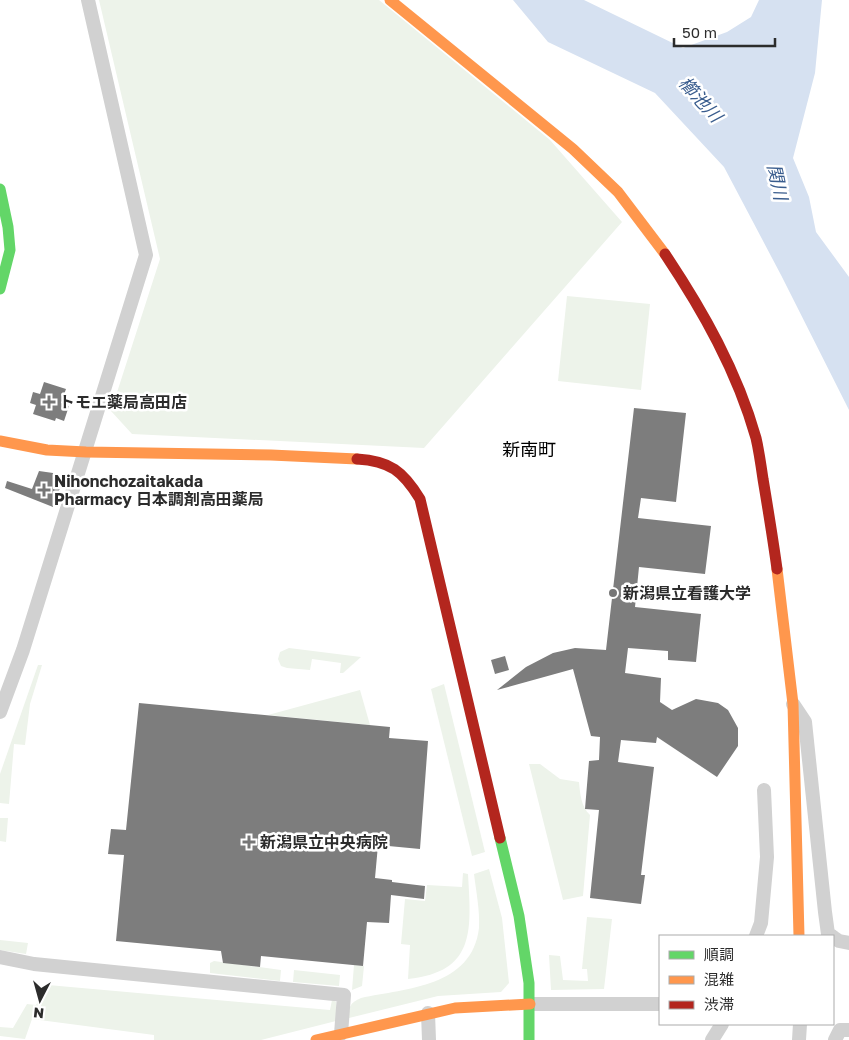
<svg xmlns="http://www.w3.org/2000/svg" width="849" height="1040" font-family="'Golos Text','Noto Sans JP',sans-serif">
	<style>
		.green { fill: #edf3ea }
		.water { fill: #d6e1f1 }
		.building { fill: #7d7d7d }
		.lines { fill: none; stroke-linecap: round; stroke-linejoin: round }
		.street { stroke: #d1d1d1; stroke-width: 14 }
		.fast { stroke: #63d668; stroke-width: 11 }
		.slow { stroke: #ff974d; stroke-width: 11 }
		.jam { stroke: #b3261e; stroke-width: 11 }
		.poi-dot { fill: #767676; stroke: #fff; stroke-width: 2 }
		.labels { text-anchor: middle; dominant-baseline: central; stroke-width: 5; stroke-linejoin: round; paint-order: stroke }
		.poi-label { font-size: 16px; font-weight: bold; fill: #2c2c2c; stroke: #fff; text-anchor: start }
		.water-label { font-size: 18px; font-style: italic; fill: #3a5d8e; stroke: #fff }
		.neighbourhood-label { font-size: 18px; fill: #000; stroke: #fff }
	</style>
	<rect width="100%" height="100%" fill="#fff"/>
	<g class="green">
		<polygon points="99,0 379,0 550,140 622,222 424,448 132,434 111,411 160,259"/>
		<polygon points="567,296 650,304 641,390 558,381"/>
		<polygon points="289,648 361,657 343,673 340,673 341,663 312,659 310,670 287,668 281,666 278,659 280,652"/>
		<polygon points="38,665 42,665 30,704 25,745 14,744 9,804 0,803 0,774"/>
		<polygon points="444,684 485,852 472,856 431,689"/>
		<polygon points="360,690 370,725 268,715"/>
		<path d="M 529,764 L 540,764 L 560,779 L 579,782 C 580,793 581,807 590,815 L 583,896 L 563,900 Z"/>
		<polygon points="0,818 8,818 6,842 0,841"/>
		<path d="M 489,869 L 502,918 L 509,983 L 501,992 L 438,996 L 349,1018 C 349,1006 350,1003 361,998 C 407,988 472,987 479,928 C 480,910 476,891 474,874 Z"/>
		<path d="M 463,873 L 468,874 C 471,928 477,972 408,979 L 410,945 L 401,944 L 405,899 L 425,901 L 427,885 L 462,887 Z"/>
		<polygon points="587,917 612,919 604,989 551,990 549,955 560,956 563,980 588,981 587,969 582,969"/>
		<polygon points="0,940 28,943 26,954 0,950"/>
		<polygon points="214,961 281,970 280,981 210,973 210,963"/>
		<polygon points="354,965 364,966 362,986 352,990"/>
		<polygon points="294,970 340,975 339,986 293,982"/>
		<polygon points="48,985 330,1010 332,1000 336,1002 336,1021 261,1040 154,1040 154,1035 32,1019 25,1039 0,1036 0,1027 13,1028 27,1004 36,1005"/>
	</g>
	<polygon class="water" points="513,0 584,0 683,48 727,32 751,17 759,0 822,0 815,73 793,158 809,197 816,232 849,277 849,410 781,275 724,167 655,93 548,42"/>
	<g class="building">
		<polygon points="44,382 66,389 61,403 69,406 64,421 56,418 55,421 33,414 36,405 30,403 33,392 40,394"/>
		<polygon points="634,408 686,413 676,502 641,498 638,518 711,526 705,574 639,567 635,607 701,614 696,662 668,660 668,651 628,648 625,673 661,678 660,702 672,710 696,699 718,703 728,710 738,728 738,746 717,777 657,737 656,743 621,740 618,762 654,767 641,875 645,875 641,904 590,898 599,810 585,809 589,761 599,760 600,737 591,736 573,669 497,690 526,667 553,653 575,648 606,650"/>
		<polygon points="39,471 53,473 61,485 53,507 5,488 7,481 32,489"/>
		<polygon points="505,656 509,670 495,674 491,660"/>
		<polygon points="139,703 390,727 389,738 428,741 420,849 378,845 375,878 392,880 392,882 425,886 424,899 391,895 389,923 367,922 363,966 261,956 260,967 223,963 221,951 116,941 124,855 108,854 111,829 126,830"/>
	</g>
	<g class="lines">
		<g class="street">
			<polyline points="793,704 805,722 825,912 828,934 832,936"/>
			<polyline points="0,712 23,650 146,255 88,0"/>
			<polyline points="756,936 761,923 767,857 764,790"/>
			<polyline points="833,937 839,941 849,943"/>
			<polyline points="0,957 34,964 344,995 341,1034"/>
			<polyline points="530,1004 660,1004"/>
			<polyline points="428,1013 429,1040"/>
			<polyline points="712,1040 722,1024"/>
			<polyline points="799,1040 800,1024"/>
			<polyline points="835,1040 840,1030 849,1030"/>
		</g>
		<g class="fast">
			<polyline points="0,189 8,227 10,250 0,289"/>
			<polyline points="500,838 519,916 529,983 529,1040"/>
		</g>
		<g class="slow">
			<polyline points="390,0 573,149 618,192 665,254"/>
			<polyline points="0,441 47,450 86,452 271,455 357,459"/>
			<polyline points="777,569 793,704 799,936"/>
			<polyline points="316,1040 455,1008 530,1004"/>
		</g>
		<g class="jam">
			<path d="M 665,254 C 703,311 737,371 756,438 C 759,451 761,465 763,479 C 768,509 773,539 777,569"/>
			<path d="M 357,459 C 390,461 403,471 420,499 L 500,838"/>
		</g>
	</g>
	<g class="poi-dot">
		<path d="M46.5 394.5h5v5h5v5h-5v5h-5v-5h-5v-5h5z"/>
		<path d="M41.5 482.5h5v5h5v5h-5v5h-5v-5h-5v-5h5z"/>
		<circle cx="613" cy="593" r="5"/>
		<path d="M246.5 834.5h5v5h5v5h-5v5h-5v-5h-5v-5h5z"/>
	</g>
	<g class="labels">
		<g class="poi-label">
			<text x="59" y="402">トモエ薬局高田店</text>
			<text x="54" y="481">Nihonchozaitakada<tspan x="54" dy="18">Pharmacy 日本調剤高田薬局</tspan></text>
			<text x="623" y="593">新潟県立看護大学</text>
			<text x="260" y="842">新潟県立中央病院</text>
		</g>
		<g class="water-label">
			<text transform="translate(701 99) rotate(48)">櫛池川</text>
			<text transform="translate(778 182) rotate(78)">関川</text>
		</g>
		<g class="neighbourhood-label">
			<text x="529" y="449">新南町</text>
		</g>
	</g>
	<rect x="659" y="935" width="175" height="90" fill="#ffffff" stroke="#ababab"/>
	<rect x="669" y="951" width="25" height="8" fill="#63d668" stroke="#ababab"/>
	<text x="704" y="960" font-size="15" fill="#2c2c2c">順調</text>
	<rect x="669" y="976" width="25" height="8" fill="#ff974d" stroke="#ababab"/>
	<text x="704" y="985" font-size="15" fill="#2c2c2c">混雑</text>
	<rect x="669" y="1001" width="25" height="8" fill="#b3261e" stroke="#ababab"/>
	<text x="704" y="1010" font-size="15" fill="#2c2c2c">渋滞</text>
	<g transform="translate(40 1000) rotate(186)" stroke="#ffffff" stroke-width="4" paint-order="stroke">
	<path d="M0-4L9 19L0 12L-9 19Z" fill="#2c2c2c"/>
	<text y="-8" font-size="14" font-weight="bold" text-anchor="middle" fill="#2c2c2c">N</text>
	</g>
	<path d="M674 38v8h101v-8" fill="none" stroke="#2c2c2c" stroke-width="2.5"/>
	<text x="682" y="38" font-size="15" fill="#2c2c2c" stroke="#ffffff" stroke-width="4" paint-order="stroke">50 m</text>
</svg>
